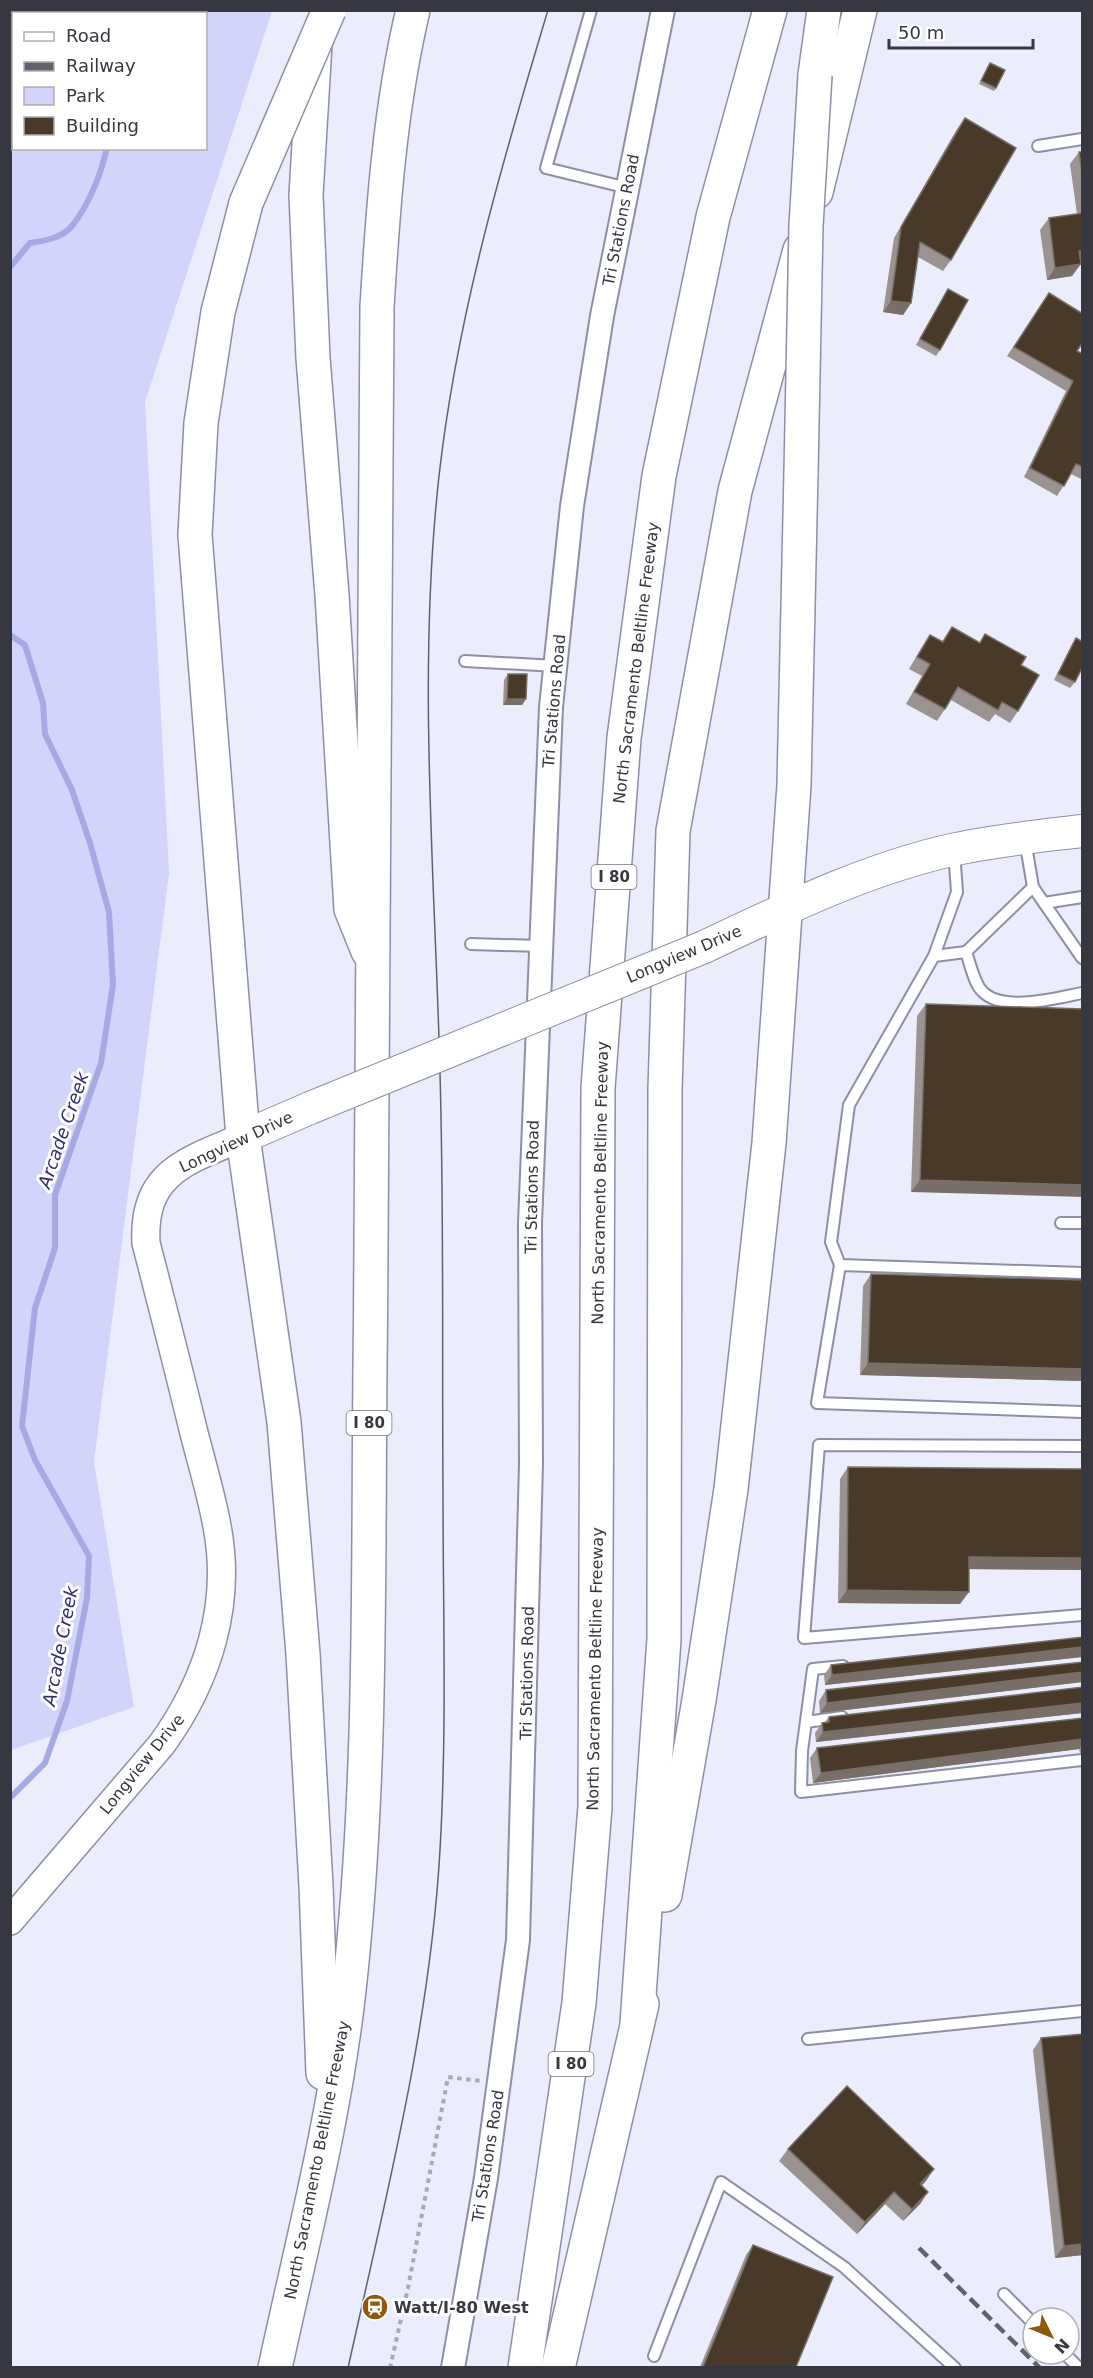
<svg xmlns="http://www.w3.org/2000/svg" width="1093" height="2378" font-family="'DejaVu Sans',sans-serif">
	<style>
		.green { fill: #d2d4fb; fill-rule: evenodd }
		.lines { fill: none; stroke-linecap: round; stroke-linejoin: round }
		.stream { stroke: #a7a9e5; stroke-width: 6 }
		.service-casing { stroke: #8d8fa5; stroke-width: 14 }
		.minor-casing { stroke: #8d8fa5; stroke-width: 26 }
		.tertiary-casing { stroke: #8d8fa5; stroke-width: 30 }
		.secondary-casing { stroke: #8d8fa5; stroke-width: 34 }
		.motorway-casing { stroke: #8d8fa5; stroke-width: 36 }
		.path { stroke: #a8a9b6; stroke-width: 4; stroke-dasharray: 4.5 4.5; stroke-linecap: butt }
		.service { stroke: #fff; stroke-width: 10 }
		.minor { stroke: #fff; stroke-width: 22 }
		.tertiary { stroke: #fff; stroke-width: 27 }
		.secondary { stroke: #fff; stroke-width: 32 }
		.motorway { stroke: #fff; stroke-width: 33 }
		.tram { stroke: #60616c; stroke-width: 1.5 }
		.rail { stroke: #60616c; stroke-width: 4.5; stroke-dasharray: 12 6; stroke-linecap: butt }
		.secondary-bridge-casing { stroke: #8d8fa5; stroke-width: 34; stroke-linecap: butt }
		.motorway-bridge-casing { stroke: #8d8fa5; stroke-width: 36; stroke-linecap: butt }
		.secondary-bridge { stroke: #fff; stroke-width: 32 }
		.motorway-bridge { stroke: #fff; stroke-width: 33 }
		.wall { fill: #9a9392 }
		.shaded-wall { fill: #796f68 }
		.building { fill: #483929; stroke: #796f68; stroke-width: 1.5 }
		.labels { text-anchor: middle; dominant-baseline: central; stroke-width: 6; stroke-linejoin: round; paint-order: stroke }
		.shield { fill: #fff; stroke: #73737a; stroke-width: 1.5 }
		.shield-label { font-size: 15px; font-weight: bold; fill: #373741 }
		.street-label { font-size: 16px; fill: #373741; stroke: #fff }
		.poi-label { font-size: 16px; font-weight: bold; fill: #373741; stroke: #fff; text-anchor: start }
		.water-label { font-size: 18px; font-style: italic; fill: #342d73; stroke: #fff }
	</style>
	<rect width="100%" height="100%" fill="#ebedfc"/>
	<path class="green" d="M 10,11 L 272,11 L 145,402 L 169,873 L 94,1462 L 134,1707 L 11,1750 ZM 14,14 L 206,14 L 206,148 L 14,148 Z"/>
	<g class="lines">
		<g class="stream">
			<polyline points="112,10 112,14"/>
			<path d="M 10,267 L 30,243 C 44,241 62,238 72,226 C 89,205 101,174 107,148"/>
			<polyline points="10,635 25,645 43,703 45,734 72,790 90,843 109,912 113,985 101,1063 55,1195 55,1248 35,1308 22,1426 35,1460 89,1556 87,1598 67,1701 45,1763 10,1798"/>
		</g>
		<defs>
			<g id="service">
				<polyline points="591,10 546,168 628,188"/>
				<polyline points="1038,146 1082,139"/>
				<polyline points="465,661 556,666"/>
				<polyline points="1025,840 1033,887 1082,958"/>
				<polyline points="1044,903 1082,897"/>
				<polyline points="471,944 540,946"/>
				<path d="M 966,952 C 970,963 974,983 982,991 C 1002,1013 1057,998 1082,993"/>
				<polyline points="934,956 966,952 1033,887"/>
				<polyline points="1061,1223 1082,1223"/>
				<polyline points="840,1265 831,1242 849,1105 934,956 957,892 954,851"/>
				<polyline points="1082,1273 840,1265 817,1403 1082,1412"/>
				<polyline points="1082,1446 819,1445 804,1638 1082,1615"/>
				<polyline points="843,1666 813,1669 802,1751 801,1792 1082,1760"/>
				<polyline points="806,1722 842,1717"/>
				<polyline points="808,2039 1082,2011"/>
				<polyline points="1004,2294 1033,2323"/>
				<polyline points="1065,2354 1079,2368"/>
				<polyline points="654,2356 721,2182 844,2267 955,2368"/>
			</g>
			<polyline id="minor" points="453,2368 486,2178 518,1940 531,1464 530,1223 551,707 572,506 602,316 663,10"/>
			<path id="tertiary" d="M 10,1921 L 162,1744 C 208,1680 232,1605 217,1526 C 211,1493 201,1461 193,1429 C 178,1367 162,1305 146,1243 C 142,1172 187,1161 243,1137"/>
			<g id="secondary">
				<path d="M 704,947 C 785,909 868,868 956,849 C 998,840 1040,836 1082,831"/>
				<polyline points="243,1137 310,1108"/>
			</g>
			<g id="motorway">
				<polyline points="315,44 306,195 313,358 332,595 351,909 368,951"/>
				<polyline points="815,75 824,10"/>
				<polyline points="816,192 860,10"/>
				<polyline points="246,203 218,312 201,423 195,535 243,1137 284,1422 303,1654 316,1886 323,2073"/>
				<polyline points="665,1895 699,1700 731,1489 769,1143 794,785 801,472"/>
				<polyline points="637,2024 664,1639 665,1090 673,831 735,491 800,250"/>
				<path d="M 275,2368 C 302,2243 335,2117 349,1990 C 372,1784 368,1575 370,1367 C 374,1014 373,661 377,307 C 383,208 390,107 413,10"/>
				<polyline points="525,2368 579,2003 595,1807 598,1088 624,738 659,476 713,217 770,10"/>
				<polyline points="558,2368 642,2004"/>
			</g>
		</defs>
		<use href="#service" class="service-casing"/>
		<use href="#minor" class="minor-casing"/>
		<use href="#tertiary" class="tertiary-casing"/>
		<use href="#secondary" class="secondary-casing"/>
		<use href="#motorway" class="motorway-casing"/>
		<polyline class="path" points="390,2368 408,2288 448,2077 481,2081"/>
		<use href="#service" class="service"/>
		<use href="#minor" class="minor"/>
		<use href="#tertiary" class="tertiary"/>
		<use href="#secondary" class="secondary"/>
		<use href="#motorway" class="motorway"/>
		<path class="tram" d="M 348,2368 C 386,2196 430,2026 440,1850 C 447,1731 443,1611 443,1491 C 442,1352 444,1212 440,1073 C 435,875 417,673 439,476 C 457,316 502,163 548,10"/>
		<polyline class="rail" points="919,2248 1040,2368"/>
		<defs>
			<polyline id="secondary-bridge" points="310,1108 704,947"/>
			<g id="motorway-bridge">
				<polyline points="246,203 329,10"/>
				<polyline points="801,472 806,226 815,75"/>
			</g>
		</defs>
		<use href="#secondary-bridge" class="secondary-bridge-casing"/>
		<use href="#motorway-bridge" class="motorway-bridge-casing"/>
		<use href="#secondary-bridge" class="secondary-bridge"/>
		<use href="#motorway-bridge" class="motorway-bridge"/>
	</g>
	<g class="wall">
		<polygon points="990,63 996,88 994,91 979,84"/>
		<polygon points="965,118 951,260 943,271 918,257 911,303 903,315 883,312 894,238 957,129"/>
		<polygon points="1079,152 1083,152 1083,261 1080,262 1072,276 1047,280 1040,230 1049,218 1077,214 1070,164"/>
		<polygon points="948,289 940,350 936,356 916,345"/>
		<polygon points="1049,293 1077,351 1083,354 1083,480 1071,474 1057,496 1024,477 1066,391 1007,356"/>
		<polygon points="952,627 979,643 985,634 1021,665 1018,711 1010,723 995,714 989,722 951,700 937,721 906,704 922,676 909,669 922,647 930,635 942,642"/>
		<polygon points="1076,638 1075,682 1070,688 1054,680 1072,644"/>
		<polygon points="508,674 526,699 522,705 503,705 504,680"/>
		<polygon points="926,1004 1083,1009 911,1192 917,1016"/>
		<polygon points="871,1274 1083,1280 1083,1381 860,1375 863,1286"/>
		<polygon points="848,1467 1083,1469 1083,1570 969,1569 960,1604 838,1603 840,1479"/>
		<polygon points="1081,1657 825,1685 824,1675 831,1665"/>
		<polygon points="1081,1682 820,1713 819,1701 826,1690"/>
		<polygon points="1081,1713 816,1742 815,1733 822,1723 825,1722 829,1717"/>
		<polygon points="1083,1718 1083,1752 1080,1753 1079,1749 813,1783 810,1758 817,1748"/>
		<polygon points="1083,2034 1083,2255 1055,2258 1033,2050 1041,2038"/>
		<polygon points="788,2149 934,2169 922,2185 928,2192 920,2204 903,2221 885,2204 857,2234 779,2161"/>
		<polygon points="753,2245 796,2367 700,2367 746,2255"/>
	</g>
	<g class="shaded-wall">
		<polygon points="1079,251 1083,251 1083,261 1070,263"/>
		<polygon points="1081,264 1072,276 1047,280 1055,268"/>
		<polygon points="891,301 911,303 903,315 883,312"/>
		<polygon points="507,699 526,699 522,705 503,705"/>
		<polygon points="920,1180 1083,1185 1083,1197 911,1192"/>
		<polygon points="868,1363 1083,1369 1083,1381 860,1375"/>
		<polygon points="969,1557 1083,1558 1083,1570 961,1569"/>
		<polygon points="847,1590 969,1592 960,1604 838,1603"/>
		<polygon points="1083,1647 1083,1657 825,1685 832,1675"/>
		<polygon points="1083,1672 1083,1682 820,1713 827,1703"/>
		<polygon points="1083,1703 1083,1713 816,1742 823,1732"/>
		<polygon points="1083,1739 1083,1744 1079,1749 813,1783 821,1773"/>
		<polygon points="934,2169 926,2181 912,2196 920,2184"/>
		<polygon points="894,2192 885,2204 857,2234 865,2222"/>
		<polygon points="928,2192 920,2204 903,2221 912,2209"/>
		<polygon points="1083,2244 1083,2255 1055,2258 1064,2246"/>
	</g>
	<g class="building">
		<polygon points="990,63 1005,70 996,88 981,81"/>
		<polygon points="965,118 1016,148 951,260 920,242 911,303 891,301 901,227"/>
		<polygon points="1079,152 1083,152 1083,179"/>
		<polygon points="1083,213 1083,251 1079,251 1081,264 1055,268 1049,218"/>
		<polygon points="948,289 968,300 940,350 920,339"/>
		<polygon points="1049,293 1083,314 1083,342 1077,351 1083,354 1083,467 1076,464 1064,486 1030,468 1073,381 1014,347"/>
		<polygon points="952,627 980,643 985,634 1026,657 1021,665 1039,675 1018,711 1002,702 998,710 958,687 945,709 914,692 930,664 917,657 930,635 943,642"/>
		<polygon points="1076,638 1083,642 1083,666 1075,682 1058,674"/>
		<polygon points="508,674 527,674 526,699 507,699"/>
		<polygon points="926,1004 1083,1009 1083,1185 920,1180"/>
		<polygon points="871,1274 1083,1280 1083,1369 868,1363"/>
		<polygon points="848,1467 1083,1469 1083,1558 969,1557 969,1592 847,1590"/>
		<polygon points="1083,1637 1083,1647 832,1675 831,1665"/>
		<polygon points="1083,1662 1083,1672 827,1703 826,1690"/>
		<polygon points="1083,1687 1083,1703 823,1732 822,1723 829,1722 829,1717"/>
		<polygon points="1083,1718 1083,1739 821,1773 817,1748"/>
		<polygon points="1083,2034 1083,2244 1064,2246 1041,2038"/>
		<polygon points="847,2086 934,2169 920,2184 928,2192 912,2209 894,2192 865,2222 788,2149"/>
		<polygon points="753,2245 833,2277 796,2367 703,2367"/>
	</g>
	<defs>
		<symbol id="station-disc" viewBox="-11 -11 22 22"><circle r="9.5" fill="#8e590a" stroke="#fff"/><path d="M-3-6H3Q5-6 5-4V2Q5 4 3 4L4.5 6H3L1.5 4h-3L-3 6H-4.5L-3 4Q-5 4-5 2V-4Q-5-6-3-6ZM-3.5-4v3h7v-3ZM-3.5 1v1.5H-2V1ZM2 1v1.5H3.5V1Z" fill="#fff"/></symbol>
	</defs>
	<g fill-rule="evenodd">
		<use href="#station-disc" x="360" y="2292" width="30" height="30"/>
	</g>
	<g class="labels">
		<g class="shield">
			<rect x="591.5" y="865" width="45" height="24" rx="4.5"/>
			<rect x="346.5" y="1411" width="45" height="24" rx="4.5"/>
			<rect x="548.5" y="2052" width="45" height="24" rx="4.5"/>
		</g>
		<g class="shield-label">
			<text x="614" y="877">I 80</text>
			<text x="369" y="1423">I 80</text>
			<text x="571" y="2064">I 80</text>
		</g>
		<g class="street-label">
			<text transform="translate(621 220) rotate(-79)">Tri Stations Road</text>
			<text transform="translate(636 663) rotate(-83)">North Sacramento Beltline Freeway</text>
			<text transform="translate(554 701) rotate(-85)">Tri Stations Road</text>
			<text transform="translate(684 954) rotate(-23)">Longview Drive</text>
			<text transform="translate(236 1142) rotate(-25)">Longview Drive</text>
			<text transform="translate(600 1183) rotate(-89)">North Sacramento Beltline Freeway</text>
			<text transform="translate(532 1187) rotate(-89)">Tri Stations Road</text>
			<text transform="translate(595 1669) rotate(-89)">North Sacramento Beltline Freeway</text>
			<text transform="translate(527 1673) rotate(-89)">Tri Stations Road</text>
			<text transform="translate(142 1764) rotate(-51)">Longview Drive</text>
			<text transform="translate(488 2156) rotate(-81)">Tri Stations Road</text>
			<text transform="translate(317 2160) rotate(-79)">North Sacramento Beltline Freeway</text>
		</g>
		<g class="poi-label">
			<text x="394" y="2307">Watt/I-80 West</text>
		</g>
		<g class="water-label">
			<text transform="translate(63 1130) rotate(-71)">Arcade Creek</text>
			<text transform="translate(60 1646) rotate(-79)">Arcade Creek</text>
		</g>
	</g>
	<rect width="1093" height="2378" fill="none" stroke="#373741" stroke-width="24"/>
	<rect x="12" y="12" width="195" height="138" fill="#ffffff" stroke="#afafb3" stroke-width="1.5"/>
	<rect x="24" y="32" width="30" height="9" fill="#ffffff" stroke="#afafb3" stroke-width="1.5"/>
	<text x="66" y="42" font-size="18" fill="#373741">Road</text>
	<rect x="24" y="62" width="30" height="9" fill="#60616c" stroke="#afafb3" stroke-width="1.5"/>
	<text x="66" y="72" font-size="18" fill="#373741">Railway</text>
	<rect x="24" y="87" width="30" height="18" fill="#d2d4fb" stroke="#afafb3" stroke-width="1.5"/>
	<text x="66" y="102" font-size="18" fill="#373741">Park</text>
	<rect x="24" y="117" width="30" height="18" fill="#483929" stroke="#afafb3" stroke-width="1.5"/>
	<text x="66" y="132" font-size="18" fill="#373741">Building</text>
	<g transform="translate(1051 2336) rotate(133)"><circle r="28" fill="#ffffff" stroke="#afafb3" stroke-width="1.5"/>
	<path d="M0-4.5L10 22L0 15L-10 22Z" fill="#8e590a"/>
	<text y="-9" font-size="16" font-weight="bold" text-anchor="middle" fill="#373741">N</text>
	</g>
	<path d="M889 39v9h144v-9" fill="none" stroke="#373741" stroke-width="3"/>
	<text x="898" y="39" font-size="18" fill="#373741" stroke="#ffffff" stroke-width="4.5" paint-order="stroke">50 m</text>
</svg>
